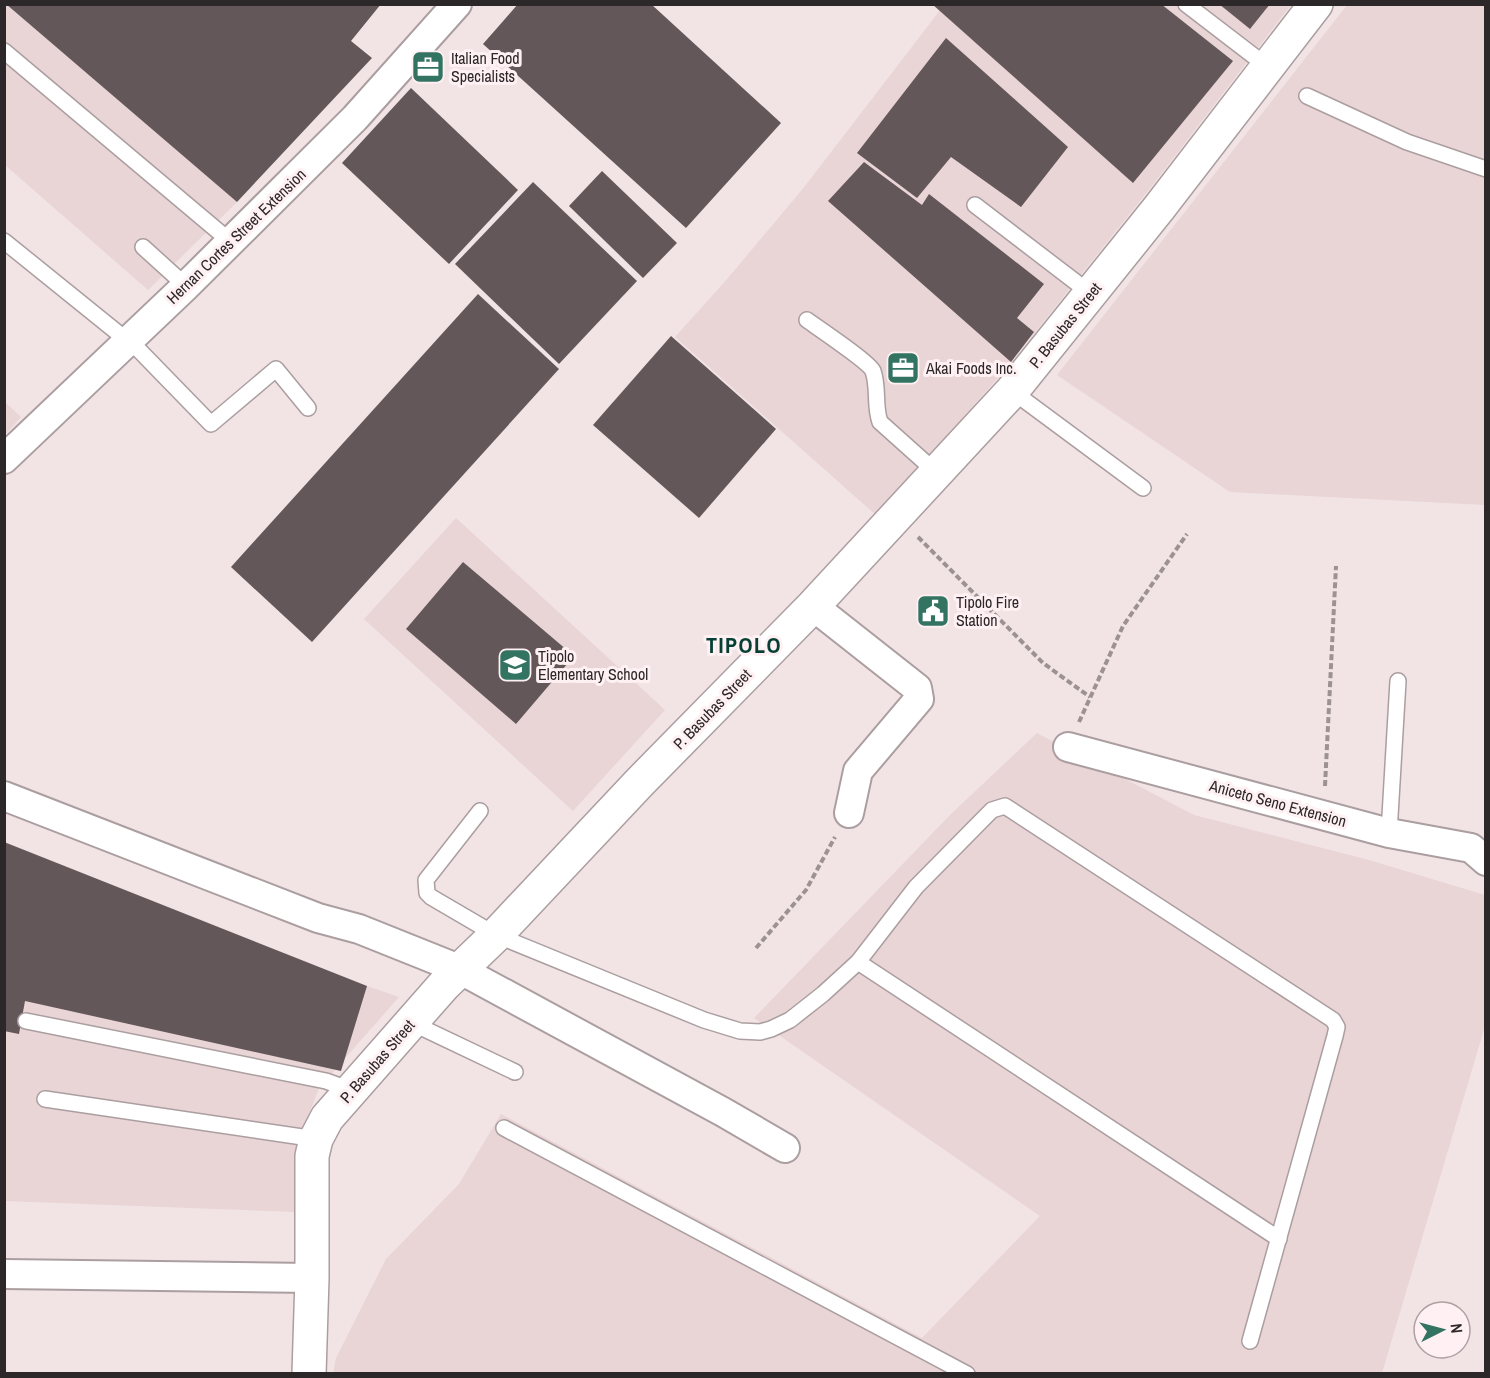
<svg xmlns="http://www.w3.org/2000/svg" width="1490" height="1378" font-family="'Archivo Narrow',sans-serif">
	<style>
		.built { fill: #e9d4d6 }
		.building { fill: #635759 }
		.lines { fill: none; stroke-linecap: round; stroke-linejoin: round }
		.service-casing { stroke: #ab9ea0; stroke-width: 18 }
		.minor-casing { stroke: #ab9ea0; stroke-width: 32 }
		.tertiary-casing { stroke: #ab9ea0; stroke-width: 36 }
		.path { stroke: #9c9293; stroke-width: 4; stroke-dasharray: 6 3; stroke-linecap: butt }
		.service { stroke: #fff; stroke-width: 15 }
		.minor { stroke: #fff; stroke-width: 28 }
		.tertiary { stroke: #fff; stroke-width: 33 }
		.labels { text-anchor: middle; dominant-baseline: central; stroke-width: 6; stroke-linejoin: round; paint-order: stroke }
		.poi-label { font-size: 16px; fill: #2c2728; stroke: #fff1f3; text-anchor: start }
		.street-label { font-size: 16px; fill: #2c2728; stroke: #fff1f3 }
		.district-label { font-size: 22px; font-weight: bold; letter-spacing: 1.5px; fill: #063f33; stroke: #fff1f3 }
	</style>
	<rect width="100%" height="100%" fill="#f2e4e5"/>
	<g class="built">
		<polygon points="6,4 237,202 148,290 5,165 4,5"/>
		<polygon points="944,5 1291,5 1148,191 1008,366 877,516 675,337 728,278 805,186"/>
		<polygon points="1347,5 1485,5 1485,505 1230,492 1057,375"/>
		<polygon points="5,402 21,417 5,435"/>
		<polygon points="456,518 665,710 573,811 364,619"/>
		<polygon points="1037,733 1194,815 1369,860 1485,895 1485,1026 1382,1373 333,1374 336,1358 386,1259 459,1184 501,1114 922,1338 1040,1216 754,1018 951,814"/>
		<polygon points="5,842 367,986 399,997 319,1088 294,1153 295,1212 5,1201"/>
	</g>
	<g class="building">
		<polygon points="6,4 381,4 351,41 372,58 237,202"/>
		<polygon points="518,4 651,4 781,123 686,228 483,44"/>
		<polygon points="932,4 1161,4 1233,61 1133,183"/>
		<polygon points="1219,4 1270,4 1250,29"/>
		<polygon points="946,38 1068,147 1021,207 951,157 917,198 857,153"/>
		<polygon points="411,88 518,190 449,264 342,163"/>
		<polygon points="864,162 922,205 929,194 1044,284 1017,318 1034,332 1011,362 828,201"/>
		<polygon points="602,171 677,243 643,278 569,206"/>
		<polygon points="533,182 637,281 559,364 455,264"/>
		<polygon points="478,294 559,369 312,642 231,567"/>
		<polygon points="671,336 776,429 699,518 593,425"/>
		<polygon points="463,562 574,656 516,724 406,629"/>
		<polygon points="4,842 367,986 341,1071 25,1001 19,1034 4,1031"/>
	</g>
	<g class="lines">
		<defs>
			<g id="service">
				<polyline points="1186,4 1268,67"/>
				<polyline points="4,51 231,242"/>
				<polyline points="1307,96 1407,142 1486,169"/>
				<polyline points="975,205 1090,293"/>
				<polyline points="4,241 139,350 211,424 276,369 308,408"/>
				<polyline points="143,247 186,286"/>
				<path d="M 807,320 C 818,328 869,362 873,371 C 879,388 874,406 880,422 L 937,473"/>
				<polyline points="1012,391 1143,488"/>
				<polyline points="480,811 426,880 427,893 431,897 496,935 704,1020 740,1031 760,1032 771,1029 790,1020 823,994 858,962 916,887 992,810 1005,806 1333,1020 1337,1027 1335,1036 1250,1341"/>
				<polyline points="1389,833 1398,681"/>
				<polyline points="858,962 1279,1239"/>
				<polyline points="26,1021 326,1081 351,1090"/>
				<polyline points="410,1022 515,1072"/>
				<polyline points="45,1099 316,1139"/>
				<polyline points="504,1128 967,1374"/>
			</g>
			<g id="minor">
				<polyline points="4,459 186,286 355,118 457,4"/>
				<polyline points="813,606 917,688 919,699 858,771 849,813"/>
				<polyline points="1068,747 1389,833 1471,848 1486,861"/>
				<polyline points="4,796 318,918 359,929 459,969 723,1112 785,1148"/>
				<polyline points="4,1274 312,1278"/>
			</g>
			<polyline id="tertiary" points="309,1374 312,1278 312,1156 316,1139 327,1118 444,985 496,935 640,782 813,606 1012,391 1159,208 1316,4"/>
		</defs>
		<use href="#service" class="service-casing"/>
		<use href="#minor" class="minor-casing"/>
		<use href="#tertiary" class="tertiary-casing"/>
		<g class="path">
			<polyline points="918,537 1043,663 1090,697"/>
			<polyline points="1079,722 1123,626 1187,534"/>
			<polyline points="1325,786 1336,566"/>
			<polyline points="756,948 806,890 835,837"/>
		</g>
		<use href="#service" class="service"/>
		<use href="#minor" class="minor"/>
		<use href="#tertiary" class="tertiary"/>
	</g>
	<defs>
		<symbol id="office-square" viewBox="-11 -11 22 22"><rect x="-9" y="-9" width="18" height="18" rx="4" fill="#337362" stroke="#fff1f3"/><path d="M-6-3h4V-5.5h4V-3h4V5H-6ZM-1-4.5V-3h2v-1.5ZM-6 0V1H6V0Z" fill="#fff"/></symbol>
		<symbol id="civic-square" viewBox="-11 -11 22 22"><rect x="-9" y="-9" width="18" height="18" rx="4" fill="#337362" stroke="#fff1f3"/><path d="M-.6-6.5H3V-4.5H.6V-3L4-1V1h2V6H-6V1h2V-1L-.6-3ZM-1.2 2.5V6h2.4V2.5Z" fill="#fff"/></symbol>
		<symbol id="school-square" viewBox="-11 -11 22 22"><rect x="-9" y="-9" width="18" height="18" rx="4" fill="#337362" stroke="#fff1f3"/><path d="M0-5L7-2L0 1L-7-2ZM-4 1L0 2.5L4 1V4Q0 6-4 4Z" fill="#fff"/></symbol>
	</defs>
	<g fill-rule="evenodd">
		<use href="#office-square" x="409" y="48" width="38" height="38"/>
		<use href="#office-square" x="884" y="349" width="38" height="38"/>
		<use href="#civic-square" x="914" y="592" width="38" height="38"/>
		<use href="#school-square" x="496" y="646" width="38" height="38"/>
	</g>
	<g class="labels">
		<g class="poi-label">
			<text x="451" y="58">Italian Food<tspan x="451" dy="18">Specialists</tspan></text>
			<text x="926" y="368">Akai Foods Inc.</text>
			<text x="956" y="602">Tipolo Fire<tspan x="956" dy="18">Station</tspan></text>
			<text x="538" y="656">Tipolo<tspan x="538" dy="18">Elementary School</tspan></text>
		</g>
		<g class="street-label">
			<text transform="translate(236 236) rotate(-44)">Hernan Cortes Street Extension</text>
			<text transform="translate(1065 325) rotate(-51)">P. Basubas Street</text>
			<text transform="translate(712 709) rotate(-46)">P. Basubas Street</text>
			<text transform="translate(1278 803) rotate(15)">Aniceto Seno Extension</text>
			<text transform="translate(377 1061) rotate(-49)">P. Basubas Street</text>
		</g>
		<g class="district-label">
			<text x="744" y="645">TIPOLO</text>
		</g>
	</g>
	<rect width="1490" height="1378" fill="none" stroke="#2c2728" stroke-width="12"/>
	<g transform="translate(1442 1330) rotate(84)"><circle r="28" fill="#fff1f3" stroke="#aba0a2" stroke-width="1.5"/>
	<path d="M0-4.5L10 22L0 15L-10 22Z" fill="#337362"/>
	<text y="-9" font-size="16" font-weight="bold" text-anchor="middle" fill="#2c2728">N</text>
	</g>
</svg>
